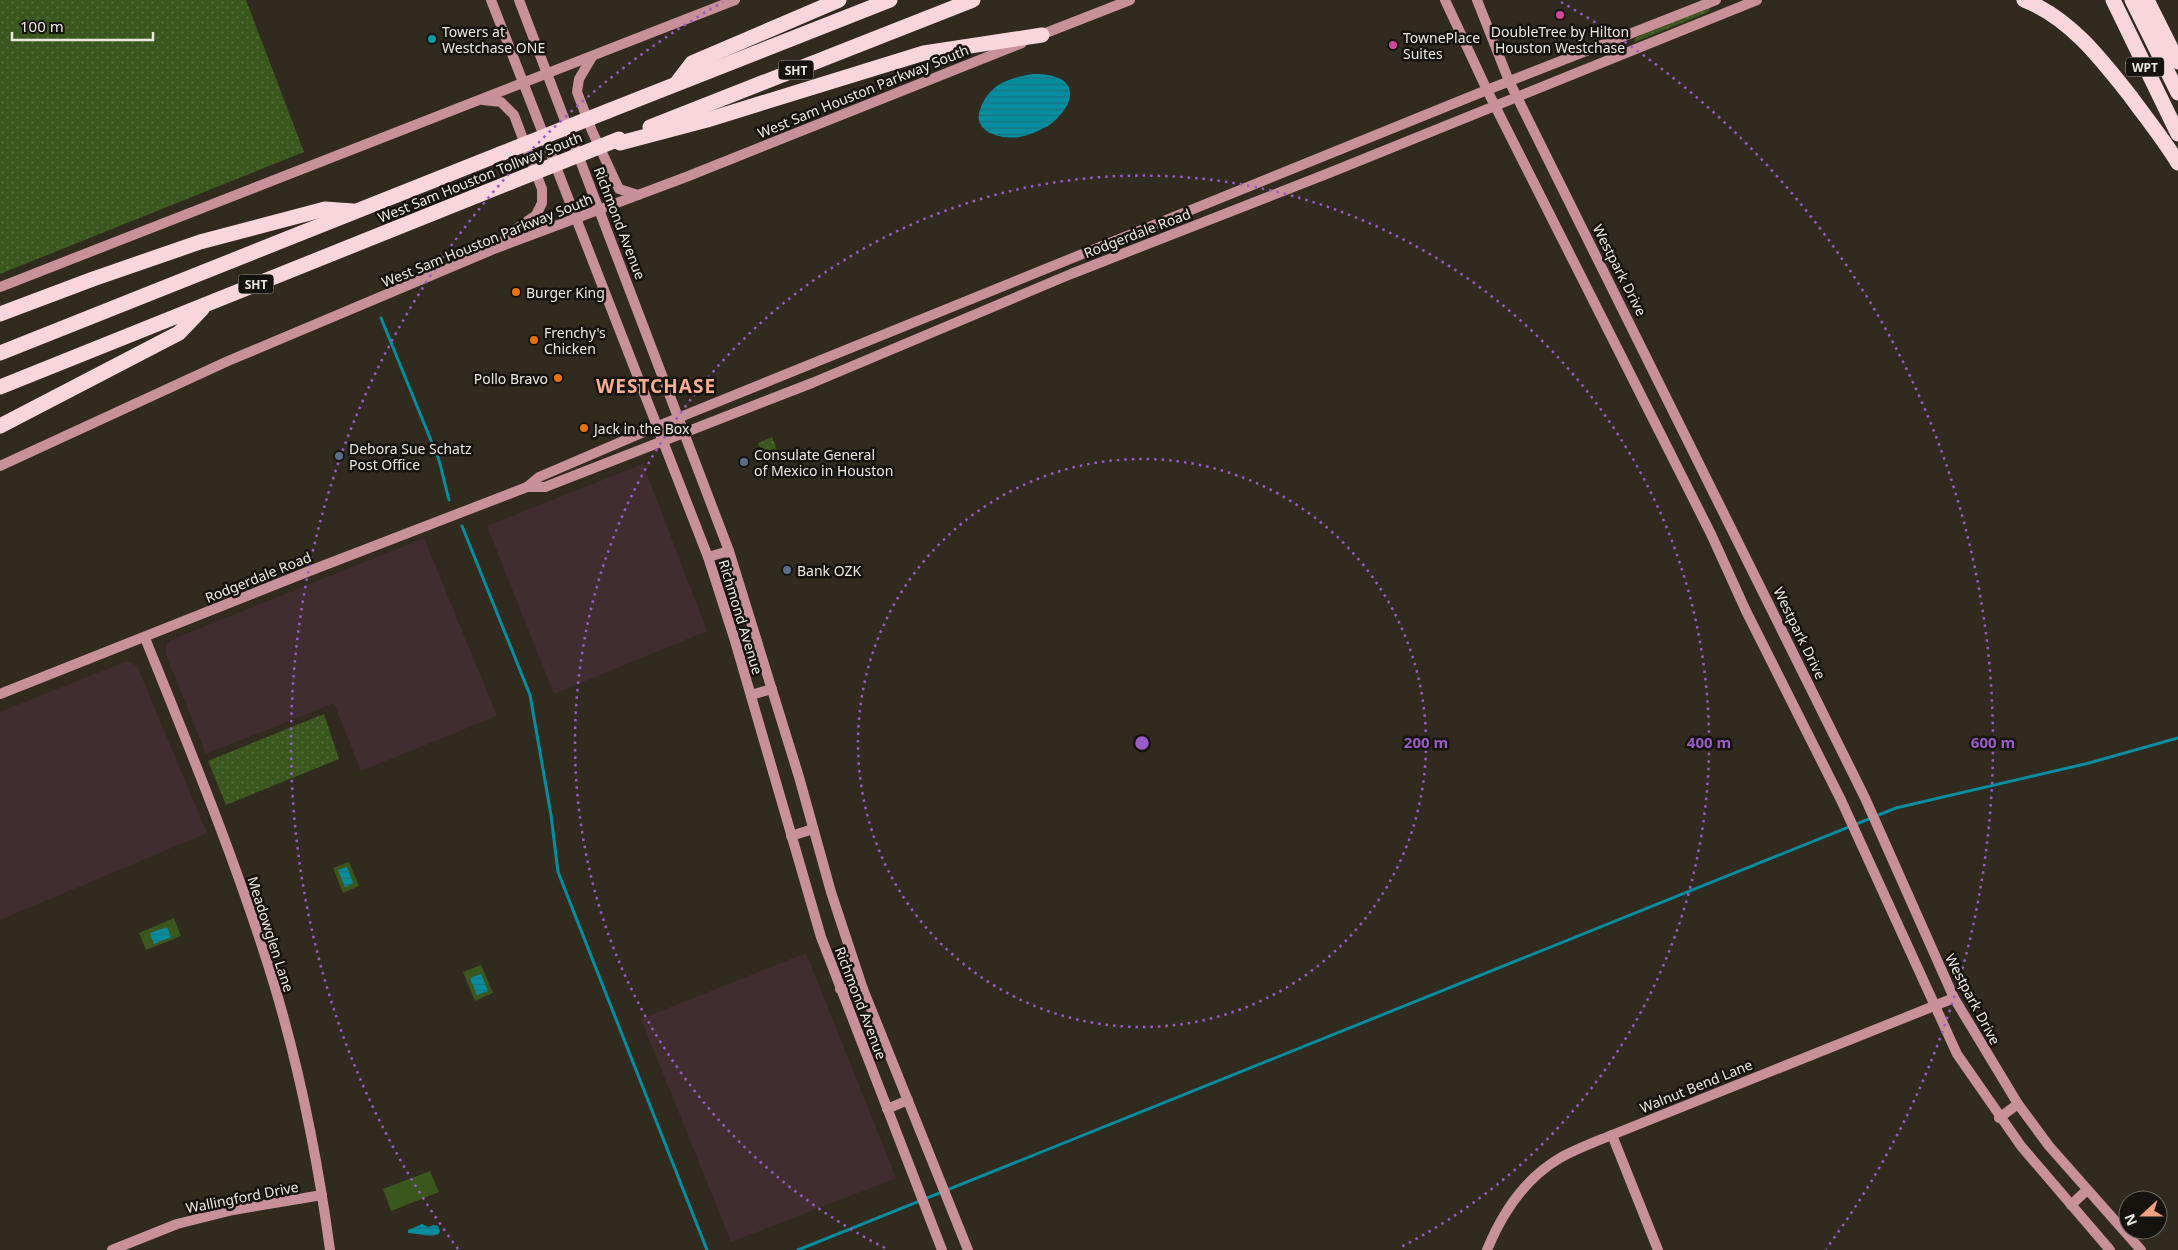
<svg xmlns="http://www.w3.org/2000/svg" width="2178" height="1250" font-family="'Noto Sans',sans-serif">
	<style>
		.commercial { fill: #412d2f }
		.grass { fill: url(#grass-dots) }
		.garden { fill: #3a571d }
		.water { fill: url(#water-rules) }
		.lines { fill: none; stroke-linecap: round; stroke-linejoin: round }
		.stream { stroke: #068da0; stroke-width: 3 }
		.secondary { stroke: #c89099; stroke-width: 10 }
		.highway { stroke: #f9d6db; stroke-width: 15 }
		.highway-bridge { stroke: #f9d6db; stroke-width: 15 }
		.ring { fill: none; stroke: #985bc8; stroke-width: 2.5; stroke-dasharray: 2.5 5 }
		.hotel-dot { fill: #d1479c; stroke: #16130e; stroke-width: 2 }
		.culture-dot { fill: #0f9aa8; stroke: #16130e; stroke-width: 2 }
		.food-dot { fill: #e8710a; stroke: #16130e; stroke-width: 2 }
		.service-dot { fill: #5c6f8a; stroke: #16130e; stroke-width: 2 }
		.labels { text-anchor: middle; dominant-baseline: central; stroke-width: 5; stroke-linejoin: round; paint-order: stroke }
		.shield { fill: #16130e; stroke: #aca8a2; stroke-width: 1 }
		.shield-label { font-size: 12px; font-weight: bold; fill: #ede8e1 }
		.poi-label { font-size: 14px; fill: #ede8e1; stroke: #16130e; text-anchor: start }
		.street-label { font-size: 14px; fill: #ede8e1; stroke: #16130e }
		.district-label { font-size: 19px; font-weight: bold; letter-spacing: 1px; fill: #faad90; stroke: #16130e }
		.centre { fill: #985bc8; stroke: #16130e; stroke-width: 2.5 }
		.ring-label { font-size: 15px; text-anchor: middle; font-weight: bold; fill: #985bc8; stroke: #16130e; stroke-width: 5; stroke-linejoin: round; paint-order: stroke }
	</style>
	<defs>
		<pattern id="grass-dots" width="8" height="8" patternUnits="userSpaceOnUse" patternTransform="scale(1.25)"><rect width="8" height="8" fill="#3a571d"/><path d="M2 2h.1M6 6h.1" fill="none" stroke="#576f3e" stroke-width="1.8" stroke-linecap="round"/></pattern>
		<pattern id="water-rules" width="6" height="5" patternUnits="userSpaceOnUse" patternTransform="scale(1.25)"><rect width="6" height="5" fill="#068da0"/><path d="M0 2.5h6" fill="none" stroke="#1d7480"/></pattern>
	</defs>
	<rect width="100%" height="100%" fill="#312a1f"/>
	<g class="commercial">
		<polygon points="643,464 707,631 554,694 487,526"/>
		<polygon points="424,538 497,716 361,771 334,703 206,754 166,655 166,644 171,640"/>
		<polygon points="127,661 137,666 207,833 0,920 0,712"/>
		<polygon points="806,953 896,1178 731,1242 641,1019"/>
	</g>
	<g class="grass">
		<polygon points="0,0 246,0 304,152 0,274"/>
		<polygon points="1709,7 1710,10 1706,13 1635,42 1634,39 1652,29"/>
		<polygon points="772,437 778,453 764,458 758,443"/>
		<polygon points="324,714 339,759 226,805 208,761"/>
	</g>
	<g class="garden">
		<polygon points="349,862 359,886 343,893 333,868"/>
		<polygon points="174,918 181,936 146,950 139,933"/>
		<polygon points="481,965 493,993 475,1001 463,972"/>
		<polygon points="430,1171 439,1192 391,1211 383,1189"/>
	</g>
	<g class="water">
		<path d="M 1033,74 C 1047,74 1072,76 1070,96 C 1069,107 1057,120 1048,126 C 1038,131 1030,135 1019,137 C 1001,140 970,132 981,107 C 984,99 989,92 997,86 C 1007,79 1020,76 1033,74 Z"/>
		<polygon points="347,867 353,883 345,887 338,870"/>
		<polygon points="167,927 171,937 154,944 150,933"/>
		<polygon points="481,974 488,991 477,995 470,978"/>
		<path d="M 422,1224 L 428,1227 L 434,1225 L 438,1226 L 440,1231 L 439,1234 C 429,1238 418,1233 408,1233 L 408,1230 Z"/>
	</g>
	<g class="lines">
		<g class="stream">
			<polyline points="381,318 439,460 449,500"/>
			<polyline points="462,526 530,695 551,815 558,872 707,1250"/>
			<polyline points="798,1250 1896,808 2089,763 2178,738"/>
		</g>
		<g class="secondary">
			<polyline points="491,0 708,557 735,641 821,937 942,1250"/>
			<polyline points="519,0 729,551 799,777 831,892 863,989 968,1250"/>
			<polyline points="1445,0 1487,90 1711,534 1746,611 1841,800 1957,1054 2021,1146 2110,1250"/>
			<polyline points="1477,0 1509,81 1865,798 1954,998 2018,1104 2049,1146 2141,1250"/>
			<polyline points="1038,36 1130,0"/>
			<polyline points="592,57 579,79 577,92 592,131 619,189 638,195"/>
			<polyline points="483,100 501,102 514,115 542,189 542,203 536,215 513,231 499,245"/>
			<polyline points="0,287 735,0"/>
			<polyline points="0,466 228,361 494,249 686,177 1022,43"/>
			<polyline points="527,487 545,487 812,383 1071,274 1329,173 1757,0"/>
			<polyline points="708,557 729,551"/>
			<path d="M 145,638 C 191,752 238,866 274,984 C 300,1071 318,1161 330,1250"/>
			<polyline points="0,694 312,570 527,487 539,477 658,426 1487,90 1716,0"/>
			<polyline points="751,695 772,689"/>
			<polyline points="791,836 813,829"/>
			<polyline points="840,989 863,989"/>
			<polyline points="887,1109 908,1100"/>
			<polyline points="1999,1118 2018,1104"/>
			<polyline points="1612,1135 1658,1250"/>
			<polyline points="2071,1205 2087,1190"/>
			<polyline points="112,1250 177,1224 233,1210 322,1195"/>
			<path d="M 1487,1250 C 1502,1213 1524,1179 1560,1158 C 1576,1149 1595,1142 1612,1135 L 1954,998"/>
		</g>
		<g class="highway">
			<path d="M 2024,0 C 2070,18 2101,59 2131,97 C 2147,119 2164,140 2178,163"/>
			<polyline points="2113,0 2178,134"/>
			<polyline points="2132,0 2178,93"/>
			<polyline points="2147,0 2178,62"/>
			<polyline points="676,84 692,63 839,0"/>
			<polyline points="608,111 890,0"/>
			<polyline points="650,127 973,0"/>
			<polyline points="620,143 707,120 924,53 1042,35"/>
			<polyline points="0,314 93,279 200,242 325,209 353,211"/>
			<polyline points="0,353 500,154"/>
			<path d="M 0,387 C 171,320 340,249 511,182"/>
			<polyline points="0,426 179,333 202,309"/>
		</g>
		<g class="highway-bridge">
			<polyline points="500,154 608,111"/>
			<polyline points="511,182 619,139"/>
		</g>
	</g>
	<g class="ring">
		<circle cx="1142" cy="743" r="284"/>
		<path d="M885 1248A567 567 0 1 1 1399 1248"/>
		<path d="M458 1249A851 851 0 0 1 723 2M1561 2A851 851 0 0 1 1826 1249"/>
	</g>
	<g class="hotel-dot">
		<circle cx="1560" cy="15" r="5"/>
		<circle cx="1393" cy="45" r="5"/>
	</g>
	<circle class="culture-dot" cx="432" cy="39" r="5"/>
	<g class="food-dot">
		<circle cx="516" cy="292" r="5"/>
		<circle cx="534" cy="340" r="5"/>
		<circle cx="558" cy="378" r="5"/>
		<circle cx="584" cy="428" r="5"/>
	</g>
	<g class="service-dot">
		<circle cx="339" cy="456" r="5"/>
		<circle cx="744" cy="462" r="5"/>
		<circle cx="787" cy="570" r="5"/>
	</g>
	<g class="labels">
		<g class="shield">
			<rect x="2126" y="57.5" width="38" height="19" rx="4"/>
			<rect x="778.5" y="60.5" width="35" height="19" rx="4"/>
			<rect x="238.5" y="274.5" width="35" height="19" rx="4"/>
		</g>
		<g class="shield-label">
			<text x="2145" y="67">WPT</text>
			<text x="796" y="70">SHT</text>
			<text x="256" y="284">SHT</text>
		</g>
		<g class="poi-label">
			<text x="442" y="31">Towers at<tspan x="442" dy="16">Westchase ONE</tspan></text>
			<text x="1560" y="31" text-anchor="middle">DoubleTree by Hilton<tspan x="1560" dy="16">Houston Westchase</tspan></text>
			<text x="1403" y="37">TownePlace<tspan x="1403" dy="16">Suites</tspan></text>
			<text x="526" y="292">Burger King</text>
			<text x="544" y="332">Frenchy's<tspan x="544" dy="16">Chicken</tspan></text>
			<text x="548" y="378" text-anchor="end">Pollo Bravo</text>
			<text x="594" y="428">Jack in the Box</text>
			<text x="349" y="448">Debora Sue Schatz<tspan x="349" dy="16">Post Office</tspan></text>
			<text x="754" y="454">Consulate General<tspan x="754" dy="16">of Mexico in Houston</tspan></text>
			<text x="797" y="570">Bank OZK</text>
		</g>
		<g class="street-label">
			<text transform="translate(863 91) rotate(-22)">West Sam Houston Parkway South</text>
			<text transform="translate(480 177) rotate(-22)">West Sam Houston Tollway South</text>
			<text transform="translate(620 223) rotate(69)">Richmond Avenue</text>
			<text transform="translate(1137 233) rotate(-21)">Rodgerdale Road</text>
			<text transform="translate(487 240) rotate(-22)">West Sam Houston Parkway South</text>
			<text transform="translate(1620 270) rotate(63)">Westpark Drive</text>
			<text transform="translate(258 577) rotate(-22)">Rodgerdale Road</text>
			<text transform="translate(741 617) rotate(73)">Richmond Avenue</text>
			<text transform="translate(1800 633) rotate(64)">Westpark Drive</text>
			<text transform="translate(271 934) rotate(72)">Meadowglen Lane</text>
			<text transform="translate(1973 999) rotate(62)">Westpark Drive</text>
			<text transform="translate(861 1003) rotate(69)">Richmond Avenue</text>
			<text transform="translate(1696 1086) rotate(-22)">Walnut Bend Lane</text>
			<text transform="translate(242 1197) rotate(-11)">Wallingford Drive</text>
		</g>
		<g class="district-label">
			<text x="656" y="386">WESTCHASE</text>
		</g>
	</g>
	<circle cx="1142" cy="743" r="8" class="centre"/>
	<g class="ring-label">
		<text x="1426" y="748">200 m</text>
		<text x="1709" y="748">400 m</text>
		<text x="1993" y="748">600 m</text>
	</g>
	<g transform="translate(2143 1215) rotate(249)"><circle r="24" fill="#16130e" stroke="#6c6862"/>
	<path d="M0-4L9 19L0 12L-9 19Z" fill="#f3a081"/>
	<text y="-8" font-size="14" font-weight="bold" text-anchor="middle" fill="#ede8e1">N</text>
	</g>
	<path d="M12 32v8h141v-8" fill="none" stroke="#ede8e1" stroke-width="2.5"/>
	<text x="20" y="32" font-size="15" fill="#ede8e1" stroke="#16130e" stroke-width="4" paint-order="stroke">100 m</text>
</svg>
